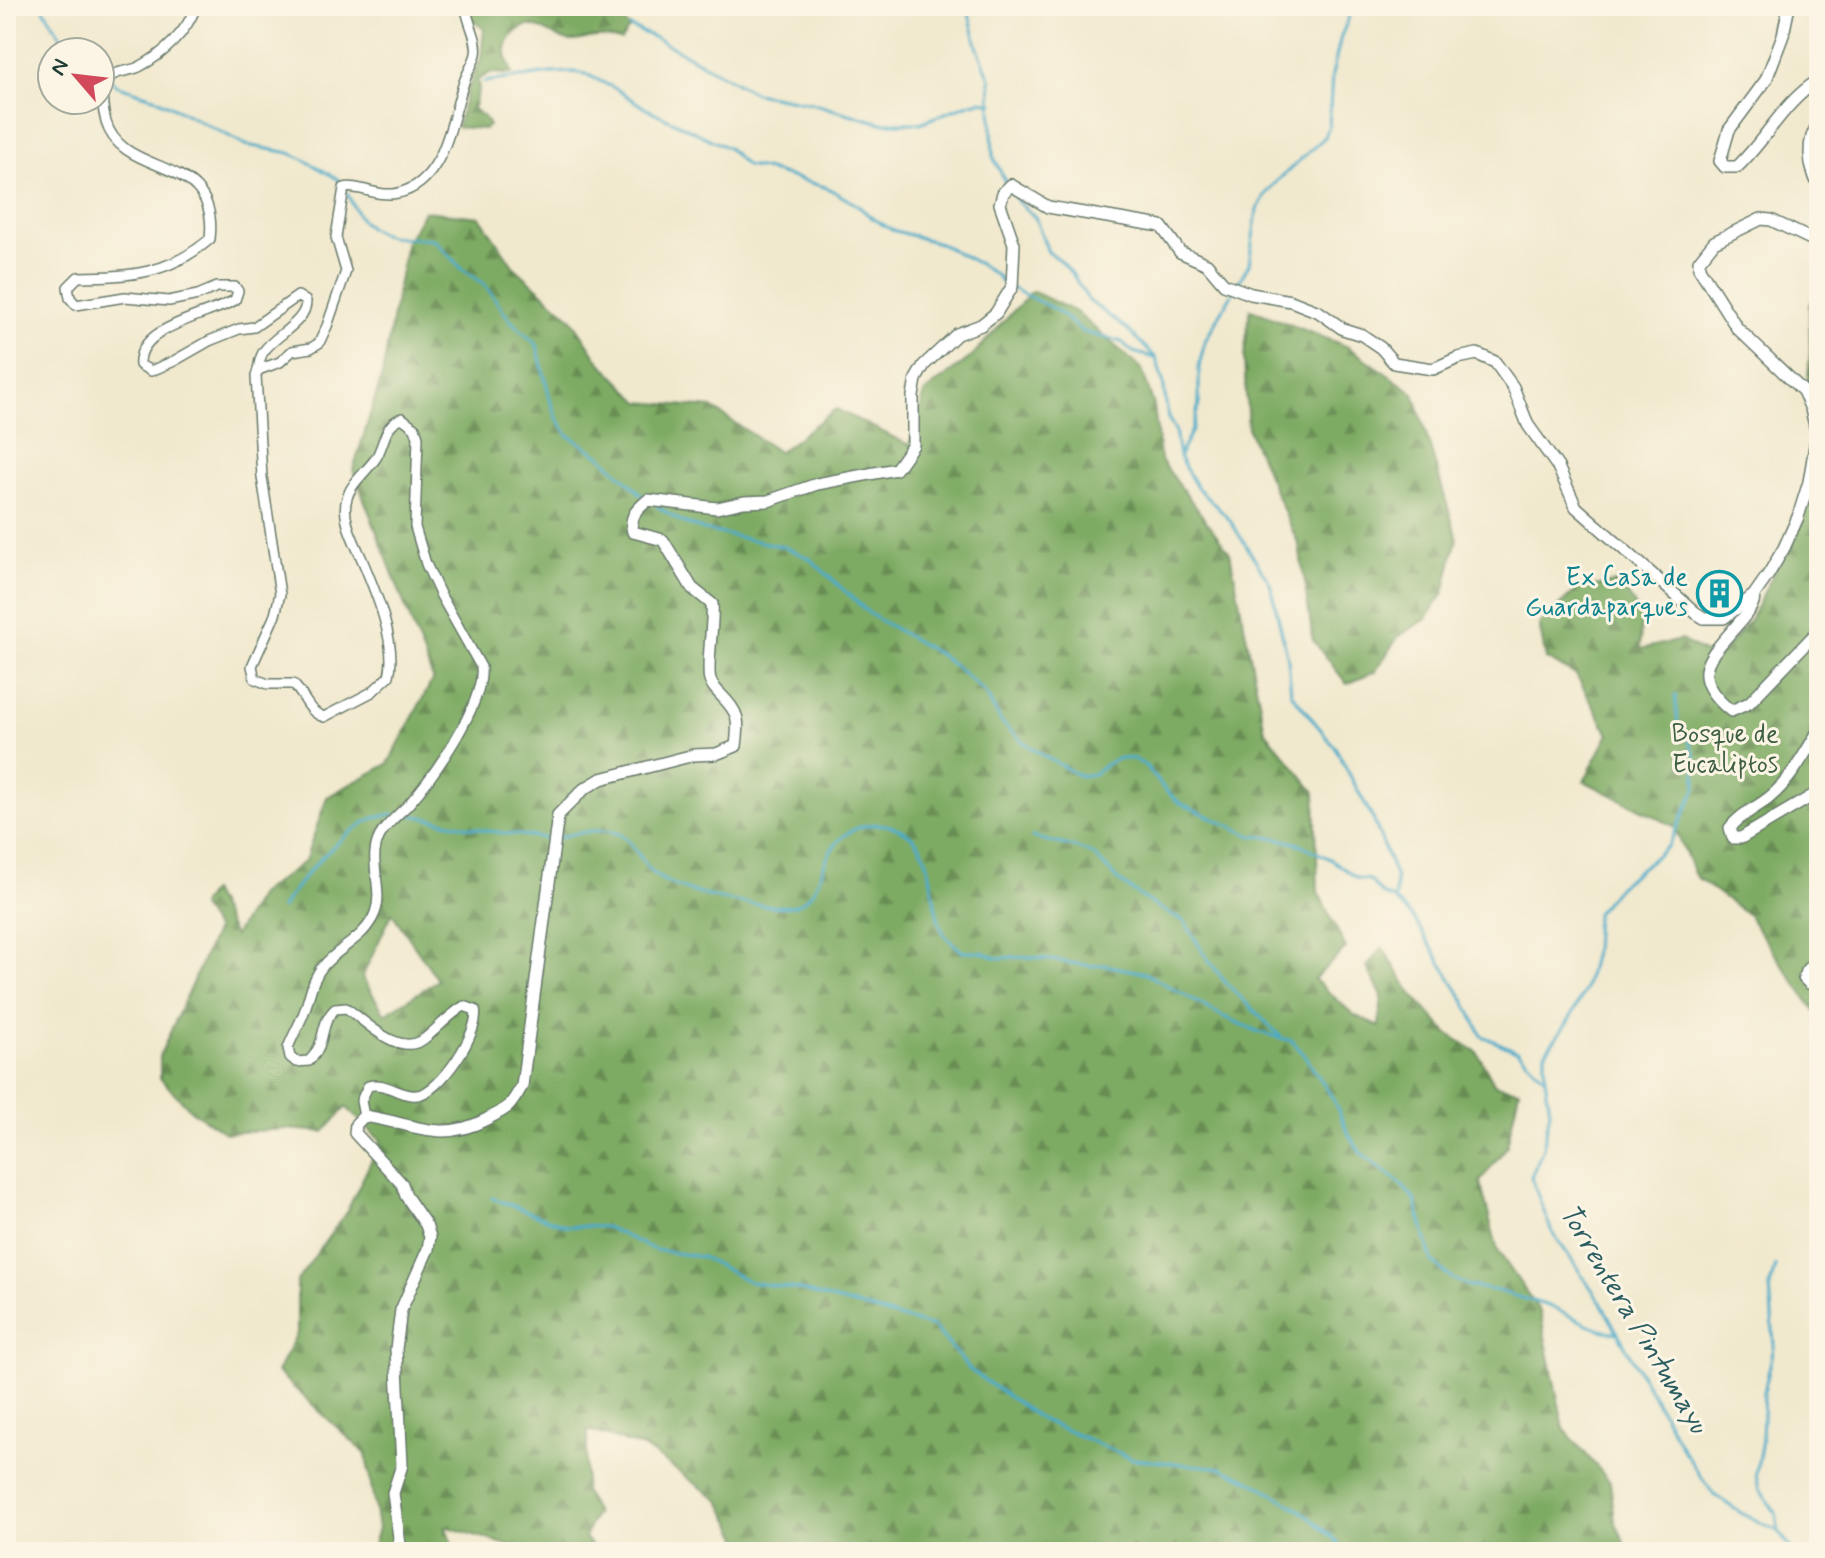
<svg xmlns="http://www.w3.org/2000/svg" width="1825" height="1558" font-family="Mynerve,sans-serif">
	<style>
		.forest { fill: url(#forest-firs); stroke: #4e744c; stroke-width: 2; fill-rule: evenodd }
		.lines { fill: none; stroke-linecap: round; stroke-linejoin: round }
		.stream { stroke: #4aabc9; stroke-width: 3 }
		.minor-casing { stroke: #68796a; stroke-width: 12 }
		.tertiary-casing { stroke: #68796a; stroke-width: 14 }
		.minor { stroke: #fff; stroke-width: 9 }
		.tertiary { stroke: #fff; stroke-width: 11 }
		.labels { text-anchor: middle; dominant-baseline: central; stroke-width: 6; stroke-linejoin: round; paint-order: stroke }
		.culture-label { font-size: 26px; fill: #0d838f; stroke: #fcf5e5; text-anchor: end }
		.park-label { font-size: 26px; fill: #3e5f43; stroke: #fcf5e5 }
		.water-label { font-size: 28px; font-style: italic; fill: #2c5e61; stroke: #fcf5e5 }
	</style>
	<defs>
		<pattern id="forest-firs" width="22" height="20" patternUnits="userSpaceOnUse" patternTransform="scale(2)"><rect width="22" height="20" fill="#7eab63"/><path d="M5 1l3.5 6h-7zM16 11l3.5 6h-7z" fill="#678c52"/></pattern>
	</defs>
	<rect width="100%" height="100%" fill="#fcf5e5"/>
	<filter id="ink" filterUnits="userSpaceOnUse"><feTurbulence type="fractalNoise" baseFrequency=".0125" numOctaves="2"/><feDisplacementMap in="SourceGraphic" scale="16" xChannelSelector="R" yChannelSelector="G"/><feConvolveMatrix kernelMatrix="1 2 1 2 8 2 1 2 1" color-interpolation-filters="sRGB"/></filter>
	<filter id="wash" filterUnits="userSpaceOnUse"><feTurbulence type="fractalNoise" baseFrequency=".006" numOctaves="4" result="noise"/><feDisplacementMap in="SourceGraphic" scale="32" xChannelSelector="R" yChannelSelector="G"/><feGaussianBlur stdDeviation="1.8" result="paint"/><feColorMatrix in="noise" values="0 0 0 0 0 0 0 0 0 0 0 0 0 0 0 0 0 1.4 0 .05"/><feComposite in="paint" operator="in"/></filter>
	<g filter="url(#wash)">
		<rect width="100%" height="100%" fill="#f1e9ce"/>
		<g class="forest">
			<path d="M 454,6 L 603,6 L 630,27 L 621,40 C 613,39 605,36 596,37 C 588,37 579,42 571,41 C 550,39 532,13 514,34 C 500,49 507,57 512,74 L 490,73 L 477,80 L 479,88 L 473,109 L 484,117 L 489,126 L 484,129 L 457,127 L 468,88 L 481,59 L 484,29 Z"/>
			<path d="M 424,211 L 480,217 L 513,266 L 571,318 L 600,362 L 640,402 L 712,408 L 779,452 L 836,409 L 909,445 L 925,392 L 971,357 L 1032,291 L 1076,312 L 1142,369 L 1154,406 L 1160,459 L 1230,553 L 1265,731 L 1315,792 L 1318,892 L 1346,948 L 1314,979 L 1354,1015 L 1379,1026 L 1382,996 L 1367,967 L 1382,947 L 1412,994 L 1448,1034 L 1477,1052 L 1495,1085 L 1519,1090 L 1507,1146 L 1480,1182 L 1498,1251 L 1540,1312 L 1564,1429 L 1610,1482 L 1615,1521 L 1629,1552 L 747,1552 L 720,1501 L 645,1448 L 588,1430 L 584,1491 L 596,1513 L 584,1538 L 599,1552 L 530,1552 L 445,1526 L 456,1552 L 371,1552 L 378,1528 L 366,1454 L 277,1372 L 297,1333 L 297,1281 L 347,1211 L 381,1141 L 346,1107 L 324,1132 L 287,1129 L 225,1133 L 191,1110 L 160,1078 L 160,1055 L 216,930 L 200,906 L 211,891 L 234,936 L 259,895 L 305,861 L 327,797 L 388,764 L 433,679 L 353,470 L 382,376 L 406,243 ZM 392,913 L 438,980 L 385,1014 L 362,977 Z"/>
			<polygon points="1819,294 1819,1017 1747,914 1696,877 1674,826 1584,781 1609,734 1576,675 1546,659 1539,624 1579,588 1621,582 1641,616 1640,649 1681,640 1717,659 1750,620 1799,523 1819,448 1807,397 1810,352 1809,305"/>
			<polygon points="1250,309 1348,347 1414,393 1457,538 1444,593 1426,619 1398,637 1375,672 1347,684 1313,640 1299,545 1248,430 1244,358"/>
		</g>
		<g class="lines">
			<g class="stream">
				<polyline points="42,6 62,38 85,52"/>
				<polyline points="967,6 978,49 990,78 993,156 1008,188 1019,203 1035,217 1048,252 1062,262 1073,275 1089,301 1127,329 1156,358 1163,381 1168,418 1175,430 1179,457 1196,486 1229,519 1270,583 1288,659 1291,693 1335,747 1374,821 1396,878 1395,900 1414,919 1464,1000 1482,1036 1519,1052 1545,1078 1550,1111 1543,1148 1531,1177 1551,1230 1600,1301 1683,1450 1714,1495 1741,1513 1778,1531 1794,1552"/>
				<polyline points="630,27 656,38 755,93 811,103 881,123 920,123 969,104 980,101 993,103"/>
				<polyline points="100,68 116,85 153,97 246,145 290,153 301,158 338,179 343,187"/>
				<polyline points="484,82 551,73 574,72 586,74 616,89 645,108 728,148 746,166 764,169 828,188 857,205 873,219 892,230 939,243 979,264 997,276 1003,284 1056,310 1083,332 1122,342 1133,352 1155,358"/>
				<path d="M 347,193 C 352,202 356,215 363,222 C 382,242 410,237 433,239 L 462,269 L 485,285 L 510,320 L 537,345 L 550,399 L 557,418 L 568,435 L 602,457 L 644,497"/>
				<polyline points="1180,454 1192,430 1199,404 1199,366 1205,341 1249,264 1257,210 1266,194 1276,182 1325,137 1329,125 1332,75 1341,36 1351,13 1351,6"/>
				<polyline points="657,506 680,521 704,530 785,547 809,558 871,615 940,655 961,671 985,693 1002,723 1022,741 1044,756 1080,776 1094,774 1105,765 1119,758 1134,759 1146,766 1165,790 1180,803 1252,836 1277,838 1302,845 1332,860 1357,878 1370,880 1382,894 1395,900"/>
				<polyline points="402,813 489,831 552,839"/>
				<polyline points="1032,837 1078,848 1094,855 1120,882 1152,904 1185,922 1204,954 1226,983 1280,1036"/>
				<path d="M 559,838 C 575,832 609,826 624,837 C 639,849 643,870 665,881 C 698,897 736,903 771,906 C 783,907 796,908 806,899 C 818,889 821,870 828,856 C 842,829 870,817 899,829 C 939,846 927,896 942,930 C 946,939 956,946 963,952 L 981,952 L 998,958 L 1031,957 L 1092,966 L 1105,965 L 1145,973 L 1222,1016 L 1259,1032 L 1292,1041 L 1303,1053 L 1332,1097 L 1349,1135 L 1361,1153 L 1400,1183 L 1415,1200 L 1432,1262 L 1453,1279 L 1469,1286 L 1498,1291 L 1549,1306 L 1600,1330 L 1618,1333"/>
				<path d="M 281,909 C 300,878 337,837 370,820 C 377,816 386,816 394,814"/>
				<polyline points="1545,1078 1545,1053 1569,1020 1585,990 1594,951 1596,913 1619,886 1668,846 1696,789 1695,756 1688,738 1678,726 1675,695"/>
				<polyline points="492,1198 566,1226 606,1227 655,1250 702,1257 750,1282 796,1289 934,1327 970,1370 1042,1420 1133,1459 1222,1468 1257,1484 1306,1514 1338,1542 1340,1552"/>
				<polyline points="1775,1266 1770,1286 1774,1347 1764,1392 1762,1439 1756,1474 1759,1489 1776,1513 1778,1529"/>
			</g>
		</g>
	</g>
	<g filter="url(#ink)">
		<g class="lines">
			<defs>
				<g id="minor">
					<path d="M 196,6 C 187,32 164,54 139,67 C 129,72 113,70 106,81 C 100,91 103,111 106,122 C 123,180 220,152 210,239 C 168,275 131,276 78,277 L 68,287 L 70,298 L 76,305 L 125,297 L 169,301 L 198,295 L 217,287 L 235,287 L 238,291 L 235,300 C 208,316 137,326 140,365 L 151,371 L 174,361 L 209,341 L 239,329 L 254,327 L 298,296 L 306,301 C 307,322 275,335 264,351 C 258,359 260,367 256,376 L 262,477 L 280,594 L 275,615 L 252,666 L 255,679 L 268,684 L 293,684 C 305,695 307,712 324,717 L 372,692 L 389,676 C 398,643 374,588 361,557 C 353,539 341,517 347,498 C 351,483 367,471 376,458 C 385,443 384,424 402,418 L 415,428 L 418,437 L 415,527 L 426,564 L 440,594 L 481,667 C 485,704 433,777 408,805 C 400,813 390,821 383,831 C 364,856 385,887 375,913 C 365,938 341,946 324,965 C 311,979 310,998 303,1015 C 298,1027 292,1037 288,1048 L 290,1057 L 296,1062 L 309,1061 C 328,1042 318,1025 335,1009 L 346,1008 C 365,1020 398,1058 424,1039 C 438,1028 449,1015 464,1006 L 475,1010 C 481,1031 439,1094 417,1095 C 399,1097 387,1081 368,1086 L 361,1101 L 364,1116"/>
					<path d="M 258,370 L 280,362 L 292,351 L 311,348 L 319,343 L 327,326 L 346,271 L 336,237 L 344,188 C 358,184 378,198 398,193 C 445,183 451,120 464,82 C 467,73 474,63 476,54 C 479,38 466,21 466,6"/>
				</g>
				<g id="tertiary">
					<path d="M 1789,6 L 1783,35 L 1766,80 L 1729,130 L 1720,161 L 1725,167 L 1737,167 C 1766,140 1784,101 1819,80"/>
					<path d="M 1819,123 C 1805,141 1809,167 1819,186"/>
					<path d="M 1754,596 C 1754,605 1749,610 1743,618 C 1713,655 1683,672 1731,711 L 1749,703 L 1819,630"/>
					<path d="M 1819,730 C 1805,753 1791,780 1770,797 C 1757,808 1740,814 1730,828 L 1733,838 L 1741,838 L 1819,792"/>
					<polyline points="1819,844 1815,851 1819,853"/>
					<polyline points="1819,957 1806,971 1804,978 1809,983 1819,983"/>
					<path d="M 401,1552 L 393,1493 L 402,1465 L 396,1349 L 401,1310 L 428,1249 L 430,1237 L 426,1225 L 406,1196 L 402,1184 L 355,1133 L 356,1124 L 364,1116 C 413,1123 440,1144 487,1119 C 509,1108 510,1107 522,1086 L 558,815 L 584,789 L 601,779 L 694,755 L 716,754 L 736,746 C 739,720 740,714 721,695 C 716,690 712,686 710,680 C 706,666 714,624 712,604 L 692,588 L 663,540 L 633,532 C 629,517 636,510 648,500 L 717,508 L 744,502 L 768,501 L 817,484 L 896,469 L 913,445 L 913,396 L 916,379 L 924,365 L 957,334 L 981,325 L 996,313 L 1012,287 L 1014,244 L 1000,204 L 1003,193 L 1011,185 L 1048,207 L 1161,226 L 1180,252 L 1207,264 L 1224,284 L 1251,294 L 1291,301 L 1319,312 L 1343,329 L 1362,335 L 1381,348 L 1394,363 L 1433,369 L 1458,358 L 1477,354 L 1495,362 L 1513,387 L 1528,425 L 1558,467 L 1576,507 L 1696,613 L 1704,618 L 1724,618 L 1754,595 L 1768,575 L 1784,548 L 1798,517 L 1809,482 L 1817,434 L 1811,409 L 1803,391 L 1737,328 L 1699,268 L 1699,261 L 1714,242 L 1761,219 L 1771,220 L 1819,243"/>
				</g>
			</defs>
			<use href="#minor" class="minor-casing"/>
			<use href="#tertiary" class="tertiary-casing"/>
			<use href="#minor" class="minor"/>
			<use href="#tertiary" class="tertiary"/>
		</g>
	</g>
	<defs>
		<symbol id="building-ring" viewBox="-11 -11 22 22"><circle r="9.5" fill="#fcf5e5" stroke="#0f9aa8" stroke-width="1.5"/><path d="M-4-6H4V6H1V3H-1V6H-4ZM-2.5-4.3h1.7v1.8h-1.7ZM.8-4.3h1.7v1.8H.8ZM-2.5-1h1.7V.8h-1.7ZM.8-1h1.7V.8H.8Z" fill="#0f9aa8"/></symbol>
	</defs>
	<g fill-rule="evenodd">
		<use href="#building-ring" x="1694" y="568" width="51" height="51"/>
	</g>
	<g class="labels">
		<g class="culture-label">
			<text x="1688" y="578">Ex Casa de<tspan x="1688" dy="30">Guardaparques</tspan></text>
		</g>
		<g class="park-label">
			<text x="1725" y="735">Bosque de<tspan x="1725" dy="30">Eucaliptos</tspan></text>
		</g>
		<g class="water-label">
			<text transform="translate(1633 1319) rotate(59)">Torrentera Pintumayu</text>
		</g>
	</g>
	<rect width="1825" height="1558" fill="none" stroke="#fcf5e5" stroke-width="32"/>
	<g transform="translate(76 76) rotate(298)"><circle r="38" fill="#fcf5e5" stroke="#a4ab9e" stroke-width="2"/>
	<path d="M0-6L14 30L0 20L-14 30Z" fill="#d1495b"/>
	<text y="-12" font-size="22" font-weight="bold" text-anchor="middle" fill="#1f3d34">N</text>
	</g>
</svg>
